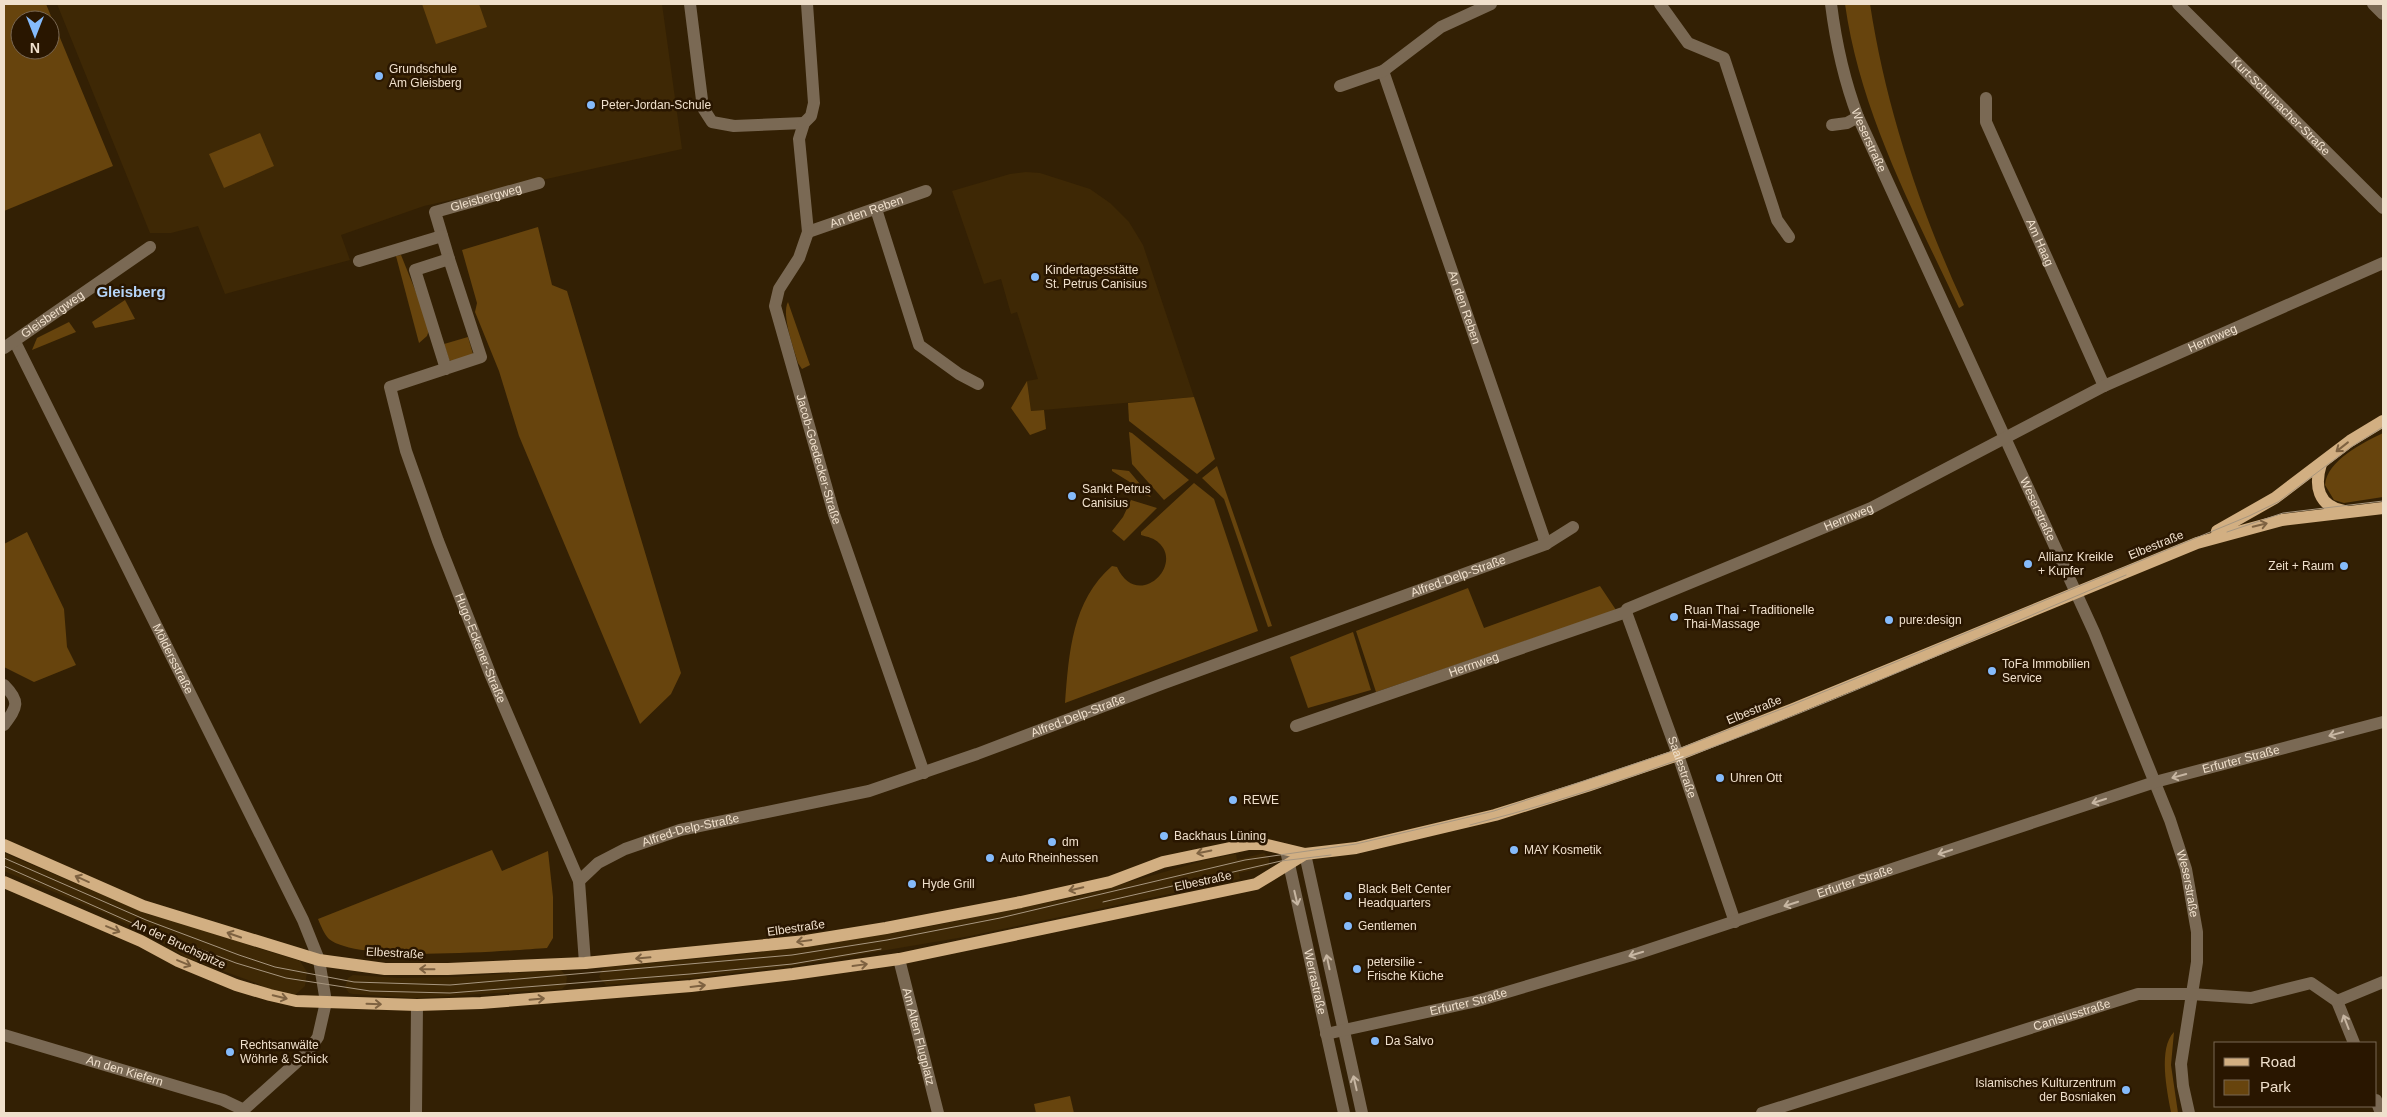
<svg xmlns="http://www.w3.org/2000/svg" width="2387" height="1117" font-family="Helvetica,sans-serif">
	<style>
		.built { fill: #3e2805 }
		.green { fill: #67440d; fill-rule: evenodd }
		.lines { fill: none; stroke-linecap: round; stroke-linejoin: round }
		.minor { stroke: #7a6954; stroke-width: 12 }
		.major { stroke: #d2af82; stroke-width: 12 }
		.tram { stroke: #a7967f; stroke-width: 1 }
		.oneway { stroke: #7e6241 }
		.oneway2 { stroke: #c7b6a2 }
		.poi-dot { fill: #85bbfb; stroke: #291600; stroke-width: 2 }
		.labels { text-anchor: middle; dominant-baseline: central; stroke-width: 5; stroke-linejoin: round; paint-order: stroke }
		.poi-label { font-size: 12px; fill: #f0e0cc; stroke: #291600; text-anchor: start }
		.street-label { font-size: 12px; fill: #f0e0cc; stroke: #291600 }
		.quarter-label { font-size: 15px; font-weight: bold; fill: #b5d4f8; stroke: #291600 }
	</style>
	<rect width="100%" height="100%" fill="#332004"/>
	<g class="built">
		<polygon points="57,4 662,4 682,149 424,206 341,235 350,260 225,294 198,226 171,233 150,233"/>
		<polygon points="1026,172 1040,173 1090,189 1110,203 1129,222 1143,245 1194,397 1031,411 1027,381 1038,379 1017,312 1011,314 1001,279 984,284 952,191 1010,174"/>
		<polygon points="4,853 150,915 195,925 251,946 300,961 307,972 305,986 294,996 273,992 256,983 185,957 155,938 109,915 4,871"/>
		<polygon points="1264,853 1269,858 1269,866 1239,873 1240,879 970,936 792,966 692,978 606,985 599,977 602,969 606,967 739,955 912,930 1084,895 1206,860 1236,854 1237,860"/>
		<polygon points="561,970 567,977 566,985 562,989 416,998 353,994 349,993 345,987 348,978 353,975 399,978 455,977"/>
	</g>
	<g class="green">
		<path d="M 4,4 L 46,4 L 113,166 L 4,211 ZM 20,20 L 50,20 L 50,50 L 20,50 Z"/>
		<polygon points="422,4 479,4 487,27 436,44"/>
		<path d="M 1845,4 L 1870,4 C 1886,108 1920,210 1964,305 L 1959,308 C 1913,210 1860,112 1845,4 Z"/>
		<polygon points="260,133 274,166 224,188 209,154"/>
		<polygon points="538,227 552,285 567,291 681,673 671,694 640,724 519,436 499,371 475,312 477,303 462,250"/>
		<polygon points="401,255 430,327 427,336 419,343 396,256"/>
		<polygon points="125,300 135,319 95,328 92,322"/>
		<path d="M 788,302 L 810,365 L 802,369 L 798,363 C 794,349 781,314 788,302 Z"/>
		<polygon points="69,322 76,332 32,350 37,338"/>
		<polygon points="468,337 473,354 453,362 449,360 444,344"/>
		<polygon points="1027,381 1031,411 1044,410 1046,429 1030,435 1011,408"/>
		<polygon points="1194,397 1215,459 1197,474 1129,421 1128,403"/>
		<polygon points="1129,432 1132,433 1189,480 1164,500 1132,464"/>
		<path d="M 2383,433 L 2383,497 L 2344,503 L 2334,500 L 2325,485 C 2327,460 2363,443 2383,433 Z"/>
		<polygon points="1217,466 1272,626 1268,627 1224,499 1202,478"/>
		<polygon points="1112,469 1129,471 1151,497 1132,491 1133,484 1112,471"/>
		<path d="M 1194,483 L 1214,499 L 1258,631 L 1065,703 C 1069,652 1072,601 1112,566 L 1117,567 C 1137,611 1184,566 1159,543 C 1154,538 1148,537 1141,535 L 1141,532 Z"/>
		<polygon points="1131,500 1157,508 1124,541 1112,531 1123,517"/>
		<polygon points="27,532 64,609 67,647 76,665 34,682 4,667 4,544"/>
		<polygon points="1600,586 1616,610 1376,692 1356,631 1468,588 1484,628"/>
		<polygon points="1353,632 1371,690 1308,708 1290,657"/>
		<path d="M 492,850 L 502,871 L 548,851 L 553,897 L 553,938 L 547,948 C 506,951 358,963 329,939 C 324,934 321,926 318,919 Z"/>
		<path d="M 2174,1032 L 2171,1065 L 2178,1113 L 2171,1112 C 2167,1091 2158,1048 2174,1032 Z"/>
		<polygon points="1070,1096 1074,1113 1036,1113 1034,1104"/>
	</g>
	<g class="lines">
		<g class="minor">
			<polyline points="690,4 703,108 712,122 734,126 804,123"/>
			<path id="s1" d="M 807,4 L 814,103 L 811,116 L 804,123 L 799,139 L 808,232 L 799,258 L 779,289 L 775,306 L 834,514 L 924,773"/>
			<polyline points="1660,4 1688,43 1724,58 1777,220 1789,237"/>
			<path id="s2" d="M 1831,4 C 1836,44 1844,80 1858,117 L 2094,632 L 2170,820 L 2186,869 L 2197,932 L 2197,962 L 2181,1064 L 2183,1086 L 2189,1113"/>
			<path id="s3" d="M 2178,4 L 2383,208"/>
			<polyline points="2373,4 2383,14"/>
			<path id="s4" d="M 1383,71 L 1546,544"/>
			<polyline points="1340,86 1383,71 1441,27 1491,4"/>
			<path id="s5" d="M 1986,98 L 1986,122 L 2104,386"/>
			<polyline points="1832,125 1847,123 1858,117"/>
			<polyline points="876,209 919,345 959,374 978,384"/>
			<path id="s6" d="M 808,232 L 926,191"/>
			<path id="s7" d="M 449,259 L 435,212 L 539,183"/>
			<polyline points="359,261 442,236"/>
			<path id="s8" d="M 15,342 L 303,920 L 319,960 L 326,1002 L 318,1037 L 308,1052 L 240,1113"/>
			<path id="s9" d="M 4,348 L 150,247"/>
			<path id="s10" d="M 446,369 L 415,270 L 449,259 L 481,357 L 390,387 L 406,451 L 438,541 L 491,676 L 579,881 L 585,963"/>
			<path id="s11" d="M 1626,612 L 1678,755 L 1735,922"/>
			<path d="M 4,685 C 21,702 17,707 4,725"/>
			<path id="s12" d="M 1296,726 L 1626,612 L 1627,609 L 1871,508 L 2104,386 L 2383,263"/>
			<polyline points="1305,854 1362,1113"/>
			<path id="s13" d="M 1287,855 L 1344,1113"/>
			<path id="s14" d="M 579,881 L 598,863 L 625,849 L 680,830 L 869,791 L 977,754 L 1162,684 L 1546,544 L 1573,527"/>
			<path id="s15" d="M 899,959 L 938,1113"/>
			<polyline points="2337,1001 2383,982"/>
			<polyline points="2337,1001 2354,1043"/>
			<path id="s16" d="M 1326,1034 L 1477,1001 L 1639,953 L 2155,782 L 2383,722"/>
			<path id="s17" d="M 4,1035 L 223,1100 L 244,1110"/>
			<polyline points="2376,1100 2381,1113"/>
			<polyline points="416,1113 417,1005"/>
			<path id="s18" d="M 1762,1113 L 2138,994 L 2191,994 L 2251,998 L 2311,983 L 2337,1001"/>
		</g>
		<g class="major">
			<path d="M 2321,464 C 2314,486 2318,506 2344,511"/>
			<polyline points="2217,531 2275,498 2350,441 2383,421"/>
			<polyline points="4,845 143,906 319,960 385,969 448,969 585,963 806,941 886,928 1021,902 1110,882 1163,862 1249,844 1263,844 1305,854 1356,848 1495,815 1587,786 1678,755 1793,709 2197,543 2282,520 2383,508"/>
			<polyline points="4,882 141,941 178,961 236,985 270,995 296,1001 417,1005 481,1003 691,986 793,974 899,959 1256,884 1305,854"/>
		</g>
		<g class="tram">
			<polyline points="2227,532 2283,513 2383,501"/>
			<path d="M 1470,825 C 1697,767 1911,665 2126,575"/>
			<polyline points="4,858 146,920 239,955 275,967 354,982 450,985 792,955 887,940 1000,918 1245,860 1356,844 1494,811 1676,750 1792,705 2249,516 2278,502 2351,447 2383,427"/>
			<polyline points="4,866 139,926 236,963 286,978 370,991 450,993 690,974 792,964 881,949"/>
			<polyline points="1103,902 1281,861 1331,855"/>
		</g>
	</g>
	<defs><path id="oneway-shaft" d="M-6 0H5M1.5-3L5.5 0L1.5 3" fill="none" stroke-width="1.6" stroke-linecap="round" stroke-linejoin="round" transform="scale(1.25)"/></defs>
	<g class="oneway">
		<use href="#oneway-shaft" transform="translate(2342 447) rotate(142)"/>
		<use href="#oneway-shaft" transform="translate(2260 525) rotate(-14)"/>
		<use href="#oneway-shaft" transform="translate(1204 852) rotate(168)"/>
		<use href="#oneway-shaft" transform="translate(82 879) rotate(-156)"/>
		<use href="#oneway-shaft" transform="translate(1076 889) rotate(167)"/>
		<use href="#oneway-shaft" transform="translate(113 929) rotate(23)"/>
		<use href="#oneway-shaft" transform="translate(234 935) rotate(-161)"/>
		<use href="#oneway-shaft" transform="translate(804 941) rotate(172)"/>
		<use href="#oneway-shaft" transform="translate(643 958) rotate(175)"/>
		<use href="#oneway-shaft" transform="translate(184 963) rotate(23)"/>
		<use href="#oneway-shaft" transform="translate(860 965) rotate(-8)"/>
		<use href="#oneway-shaft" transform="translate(427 969) rotate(-179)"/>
		<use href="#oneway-shaft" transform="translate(698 986) rotate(-7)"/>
		<use href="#oneway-shaft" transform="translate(280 997) rotate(14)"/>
		<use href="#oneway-shaft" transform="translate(537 999) rotate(-5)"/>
		<use href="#oneway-shaft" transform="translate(374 1004) rotate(2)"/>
	</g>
	<g class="oneway2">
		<use href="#oneway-shaft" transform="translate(2336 734) rotate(165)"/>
		<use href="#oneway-shaft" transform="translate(2179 776) rotate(165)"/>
		<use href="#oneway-shaft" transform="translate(2099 801) rotate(162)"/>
		<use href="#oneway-shaft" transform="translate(1945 852) rotate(162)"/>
		<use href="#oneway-shaft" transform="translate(1296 898) rotate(77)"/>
		<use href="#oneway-shaft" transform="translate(1791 904) rotate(162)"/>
		<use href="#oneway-shaft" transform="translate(1636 954) rotate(163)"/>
		<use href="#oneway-shaft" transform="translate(1328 962) rotate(-102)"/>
		<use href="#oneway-shaft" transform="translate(2346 1022) rotate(-111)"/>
		<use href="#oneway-shaft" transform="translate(1355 1083) rotate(-103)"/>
	</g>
	<g class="poi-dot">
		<circle cx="379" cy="76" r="5"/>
		<circle cx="591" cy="105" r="5"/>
		<circle cx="1035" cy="277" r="5"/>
		<circle cx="1072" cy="496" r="5"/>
		<circle cx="2028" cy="564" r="5"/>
		<circle cx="2344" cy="566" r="5"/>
		<circle cx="1674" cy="617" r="5"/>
		<circle cx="1889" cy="620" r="5"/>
		<circle cx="1992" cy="671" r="5"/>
		<circle cx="1720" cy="778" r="5"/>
		<circle cx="1233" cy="800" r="5"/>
		<circle cx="1164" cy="836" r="5"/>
		<circle cx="1052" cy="842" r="5"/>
		<circle cx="1514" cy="850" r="5"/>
		<circle cx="990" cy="858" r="5"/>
		<circle cx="912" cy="884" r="5"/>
		<circle cx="1348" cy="896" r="5"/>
		<circle cx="1348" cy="926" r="5"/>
		<circle cx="1357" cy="969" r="5"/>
		<circle cx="1375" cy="1041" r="5"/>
		<circle cx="230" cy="1052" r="5"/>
		<circle cx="2126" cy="1090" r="5"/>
	</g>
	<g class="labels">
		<g class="poi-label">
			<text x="389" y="69">Grundschule<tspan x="389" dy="14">Am Gleisberg</tspan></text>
			<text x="601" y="105">Peter-Jordan-Schule</text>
			<text x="1045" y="270">Kindertagesstätte<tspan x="1045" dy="14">St. Petrus Canisius</tspan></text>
			<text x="1082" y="489">Sankt Petrus<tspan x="1082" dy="14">Canisius</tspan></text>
			<text x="2038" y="557">Allianz Kreikle<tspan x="2038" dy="14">+ Kupfer</tspan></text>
			<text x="2334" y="566" text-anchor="end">Zeit + Raum</text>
			<text x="1684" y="610">Ruan Thai - Traditionelle<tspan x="1684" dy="14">Thai-Massage</tspan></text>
			<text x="1899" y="620">pure:design</text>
			<text x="2002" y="664">ToFa Immobilien<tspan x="2002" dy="14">Service</tspan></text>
			<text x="1730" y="778">Uhren Ott</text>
			<text x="1243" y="800">REWE</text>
			<text x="1174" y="836">Backhaus Lüning</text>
			<text x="1062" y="842">dm</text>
			<text x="1524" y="850">MAY Kosmetik</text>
			<text x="1000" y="858">Auto Rheinhessen</text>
			<text x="922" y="884">Hyde Grill</text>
			<text x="1358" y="889">Black Belt Center<tspan x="1358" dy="14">Headquarters</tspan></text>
			<text x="1358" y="926">Gentlemen</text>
			<text x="1367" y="962">petersilie -<tspan x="1367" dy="14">Frische Küche</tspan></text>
			<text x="1385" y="1041">Da Salvo</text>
			<text x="240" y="1045">Rechtsanwälte<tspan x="240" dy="14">Wöhrle &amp; Schick</tspan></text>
			<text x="2116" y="1083" text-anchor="end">Islamisches Kulturzentrum<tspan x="2116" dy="14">der Bosniaken</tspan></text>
		</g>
		<g class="street-label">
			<text stroke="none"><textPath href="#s3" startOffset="145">Kurt-Schumacher-Straße</textPath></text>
			<text stroke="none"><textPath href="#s2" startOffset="142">Weserstraße</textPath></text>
			<text stroke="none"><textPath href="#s7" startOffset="102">Gleisbergweg</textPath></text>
			<text stroke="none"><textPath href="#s6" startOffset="62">An den Reben</textPath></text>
			<text stroke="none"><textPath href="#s5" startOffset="156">Am Haag</textPath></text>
			<text stroke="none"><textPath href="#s4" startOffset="250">An den Reben</textPath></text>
			<text stroke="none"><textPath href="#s9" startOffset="59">Gleisbergweg</textPath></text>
			<text stroke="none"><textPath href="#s12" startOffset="998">Herrnweg</textPath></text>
			<text stroke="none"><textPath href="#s1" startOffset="474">Jacob-Goedecker-Straße</textPath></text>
			<text stroke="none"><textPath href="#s2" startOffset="548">Weserstraße</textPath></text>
			<text stroke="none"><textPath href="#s12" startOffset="592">Herrnweg</textPath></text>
			<text transform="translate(2156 545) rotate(-22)">Elbestraße</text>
			<text stroke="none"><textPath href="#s14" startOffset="935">Alfred-Delp-Straße</textPath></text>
			<text stroke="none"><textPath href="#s10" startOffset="615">Hugo-Eckener-Straße</textPath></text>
			<text stroke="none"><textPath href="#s8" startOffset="354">Möldersstraße</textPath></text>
			<text stroke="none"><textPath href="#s12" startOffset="188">Herrnweg</textPath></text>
			<text transform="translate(1754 710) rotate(-22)">Elbestraße</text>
			<text stroke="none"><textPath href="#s14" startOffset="530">Alfred-Delp-Straße</textPath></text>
			<text stroke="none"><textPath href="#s16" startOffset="956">Erfurter Straße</textPath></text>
			<text stroke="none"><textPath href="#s11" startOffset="165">Saalestraße</textPath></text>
			<text stroke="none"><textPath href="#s14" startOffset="125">Alfred-Delp-Straße</textPath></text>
			<text transform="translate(1203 881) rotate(-12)">Elbestraße</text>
			<text stroke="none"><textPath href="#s16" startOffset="551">Erfurter Straße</textPath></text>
			<text stroke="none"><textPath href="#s2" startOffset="952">Weserstraße</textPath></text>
			<text transform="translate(796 928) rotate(-8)">Elbestraße</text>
			<text transform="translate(179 944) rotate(25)">An der Bruchspitze</text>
			<text transform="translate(395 953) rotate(3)">Elbestraße</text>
			<text stroke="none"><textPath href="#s13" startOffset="130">Werrastraße</textPath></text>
			<text stroke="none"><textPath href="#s16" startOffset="146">Erfurter Straße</textPath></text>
			<text stroke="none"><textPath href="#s18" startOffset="325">Canisiusstraße</textPath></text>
			<text stroke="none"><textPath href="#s15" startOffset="80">Am Alten Flugplatz</textPath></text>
			<text stroke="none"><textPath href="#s17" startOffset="126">An den Kiefern</textPath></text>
		</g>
		<g class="quarter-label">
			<text x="131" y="291">Gleisberg</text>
		</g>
	</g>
	<rect width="2387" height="1117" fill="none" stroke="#f0e0cc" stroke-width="10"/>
	<rect x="2214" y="1042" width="162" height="65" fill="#291600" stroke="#796752"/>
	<rect x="2224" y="1058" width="25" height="8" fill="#d2af82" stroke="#796752"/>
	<text x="2260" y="1067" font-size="15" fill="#f0e0cc">Road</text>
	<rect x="2224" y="1080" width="25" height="15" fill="#67440d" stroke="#796752"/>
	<text x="2260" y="1092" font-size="15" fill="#f0e0cc">Park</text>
	<g transform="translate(35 35) rotate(180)"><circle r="24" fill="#291600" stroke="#796752"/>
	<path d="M0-4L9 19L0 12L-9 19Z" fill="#85bbfb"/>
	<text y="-8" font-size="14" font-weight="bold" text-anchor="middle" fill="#f0e0cc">N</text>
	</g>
</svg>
